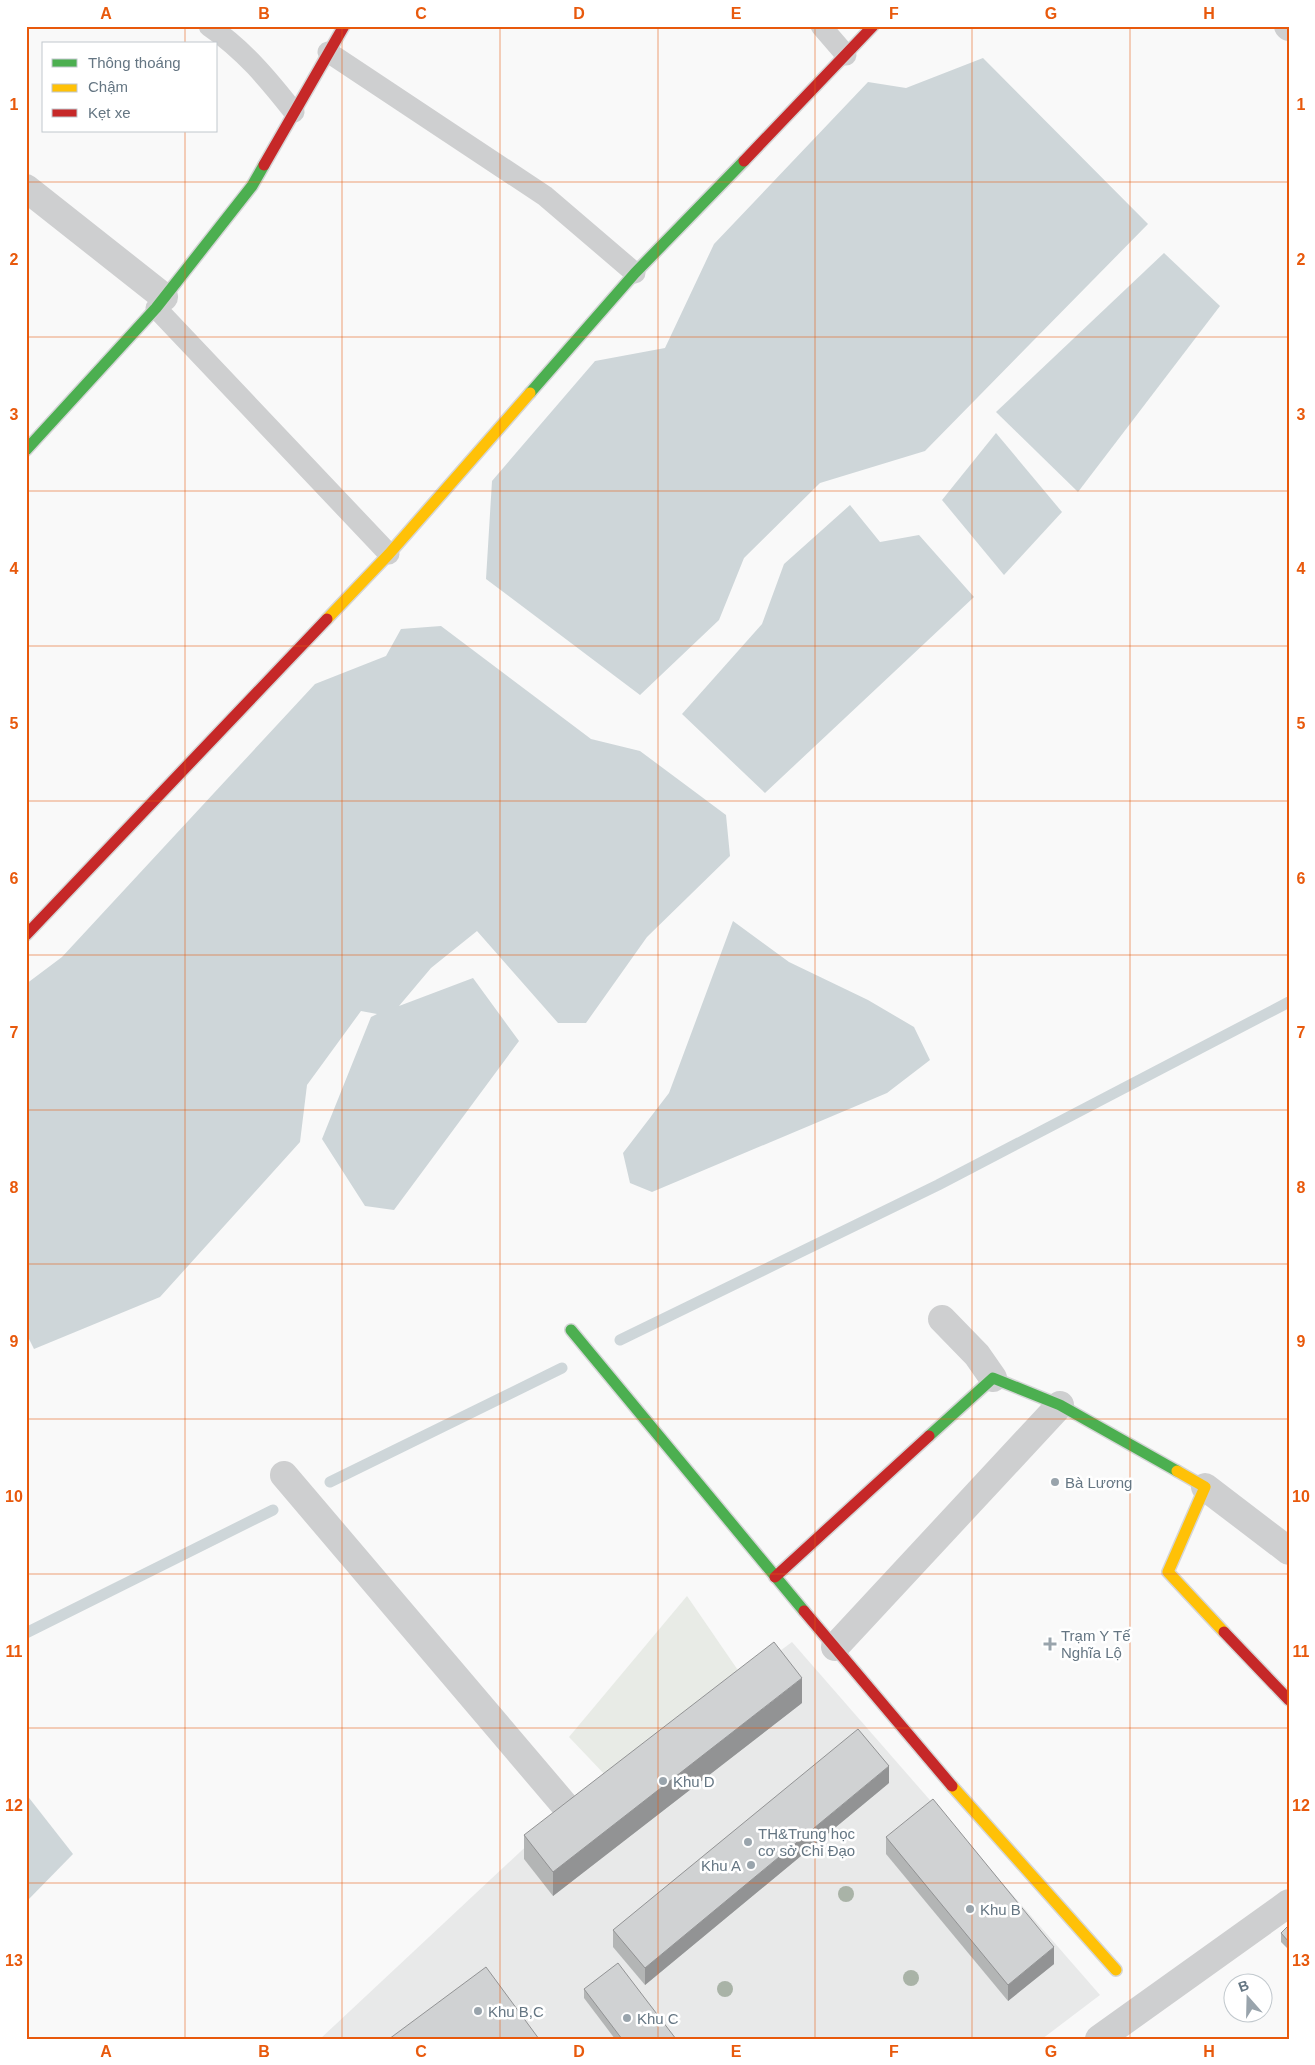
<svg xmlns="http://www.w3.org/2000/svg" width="1315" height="2065" font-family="Arial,sans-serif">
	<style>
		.built { fill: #e8e9e9 }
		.green { fill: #e8ebe6 }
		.water { fill: #ced6d9 }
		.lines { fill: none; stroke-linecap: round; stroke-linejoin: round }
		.stream { stroke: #ced6d9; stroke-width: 11 }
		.fast-casing { stroke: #d5d6d7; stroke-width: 14 }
		.slow-casing { stroke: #d5d6d7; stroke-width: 14 }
		.jam-casing { stroke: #d5d6d7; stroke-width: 14 }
		.lane { stroke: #cecfd0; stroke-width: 21 }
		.street { stroke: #cecfd0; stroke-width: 28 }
		.fast { stroke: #4caf50; stroke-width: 11 }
		.slow { stroke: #ffc107; stroke-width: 11 }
		.jam { stroke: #c62828; stroke-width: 11 }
		.tree { fill: #a9b3a7 }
		.wall { fill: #b3b5b5 }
		.shaded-wall { fill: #929394 }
		.building { fill: #d0d2d3; stroke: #929394 }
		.grid { fill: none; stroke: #e8590c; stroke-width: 1; stroke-opacity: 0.55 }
		.poi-dot { fill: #99a4ac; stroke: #fff; stroke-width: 2 }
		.labels { text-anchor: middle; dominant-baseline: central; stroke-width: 5; stroke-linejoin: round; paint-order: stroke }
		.poi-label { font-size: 15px; fill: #657683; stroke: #fff; text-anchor: start }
		.neatline { fill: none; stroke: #e8590c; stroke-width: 2 }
		.grid-label { font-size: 16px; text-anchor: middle; font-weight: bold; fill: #e8590c }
	</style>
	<rect width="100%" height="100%" fill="#f9f9f9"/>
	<polygon class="built" points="792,1642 1100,1995 1042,2039 320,2039 567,1808"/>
	<polygon class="green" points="687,1596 744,1679 608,1778 569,1737"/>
	<g class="water">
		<polygon points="983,58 1148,224 925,451 820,483 744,558 719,620 640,695 486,579 492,481 595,361 665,348 714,244 868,82 906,88"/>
		<polygon points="1164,253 1220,306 1078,492 996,412"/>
		<polygon points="996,433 1062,512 1004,575 942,500"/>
		<polygon points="850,505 880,542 919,535 974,597 765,793 682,714 762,624 784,564"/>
		<polygon points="441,626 591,739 640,751 726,815 730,856 647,937 586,1023 558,1023 477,931 431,968 399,1006 473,978 519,1041 394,1210 365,1206 322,1139 371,1017 377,1014 361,1011 307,1085 300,1142 160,1297 34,1349 26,1333 26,984 62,957 315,684 386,656 401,629"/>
		<polygon points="733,921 789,962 868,1000 914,1027 930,1060 887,1093 652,1192 630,1183 623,1153 669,1093"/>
		<polygon points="26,1794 73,1854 26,1902"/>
	</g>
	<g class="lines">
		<g class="stream">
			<polyline points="620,1340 938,1185 1289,1002"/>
			<polyline points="330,1482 562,1368"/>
			<polyline points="26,1633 273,1510"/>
		</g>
		<defs>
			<g id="fast">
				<polyline points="530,393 635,273 744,161"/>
				<polyline points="26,450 156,308 252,186 264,165"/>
				<polyline points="571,1330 804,1611"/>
				<polyline points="929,1436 993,1378 1060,1405 1177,1471"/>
			</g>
			<g id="slow">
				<polyline points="327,619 389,554 530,393"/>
				<polyline points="1177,1471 1205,1487 1168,1572 1224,1632"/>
				<polyline points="952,1786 1116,1970"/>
			</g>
			<g id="jam">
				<polyline points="744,161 873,26"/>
				<polyline points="264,165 344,26"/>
				<polyline points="26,935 327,619"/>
				<polyline points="775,1577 929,1436"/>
				<polyline points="804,1611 952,1786"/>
				<polyline points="1224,1632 1289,1700"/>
			</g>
		</defs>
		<use href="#fast" class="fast-casing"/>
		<use href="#slow" class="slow-casing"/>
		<use href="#jam" class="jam-casing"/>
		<g class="lane">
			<path d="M 209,26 C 244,50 268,79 294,112"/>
			<polyline points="821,26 846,55"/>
			<polyline points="328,52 545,196 635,273"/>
			<polyline points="156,308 389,554"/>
		</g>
		<g class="street">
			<polyline points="1288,26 1289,27"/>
			<polyline points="26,188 164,297"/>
			<polyline points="942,1319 977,1355 993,1378"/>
			<polyline points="284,1475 567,1808"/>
			<polyline points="1205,1487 1289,1551"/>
			<polyline points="835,1647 1060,1405"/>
			<polyline points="1099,2039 1289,1903"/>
		</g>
		<use href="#fast" class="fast"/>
		<use href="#slow" class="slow"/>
		<use href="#jam" class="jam"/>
	</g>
	<g class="tree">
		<circle cx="846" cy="1894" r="8"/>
		<circle cx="911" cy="1978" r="8"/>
		<circle cx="725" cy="1989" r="8"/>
	</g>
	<g class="wall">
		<polygon points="802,1703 553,1896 524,1859 524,1835"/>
		<polygon points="889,1783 645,1985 613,1947 613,1930"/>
		<polygon points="886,1837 1054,1964 1008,2001 886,1854"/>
		<polygon points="1289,1925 1289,1950 1281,1942 1281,1933"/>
		<polygon points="584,1989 676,2039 615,2039 584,1998"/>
	</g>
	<g class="shaded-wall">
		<polygon points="802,1678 802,1703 553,1896 553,1872"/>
		<polygon points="889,1766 889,1783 645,1985 645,1968"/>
		<polygon points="1054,1947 1054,1964 1008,2001 1008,1985"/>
	</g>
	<g class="building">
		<polygon points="774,1642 802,1678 553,1872 524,1835"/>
		<polygon points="858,1729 889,1766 645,1968 613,1930"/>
		<polygon points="933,1799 1054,1947 1008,1985 886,1837"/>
		<polygon points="1289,1925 1289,1942 1281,1933"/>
		<polygon points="618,1963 676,2039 622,2039 584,1989"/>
		<polygon points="486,1967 539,2039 389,2039"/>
	</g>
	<path class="grid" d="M 185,26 L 185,44M 342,26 L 342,2039M 500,26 L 500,2039M 658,26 L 658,2039M 815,26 L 815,2039M 972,26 L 972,2039M 1130,26 L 1130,2039M 185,131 L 185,2039M 26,182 L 1289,182M 26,337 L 1289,337M 26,491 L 1289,491M 26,646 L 1289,646M 26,801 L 1289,801M 26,955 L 1289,955M 26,1110 L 1289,1110M 26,1264 L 1289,1264M 26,1419 L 1289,1419M 26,1574 L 1289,1574M 26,1728 L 1289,1728M 26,1883 L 1289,1883"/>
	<g class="poi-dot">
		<circle cx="1055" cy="1482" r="5"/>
		<path d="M1047.5 1636.5h5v5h5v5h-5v5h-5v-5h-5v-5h5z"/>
		<circle cx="663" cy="1781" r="5"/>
		<circle cx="748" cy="1842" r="5"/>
		<circle cx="751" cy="1865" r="5"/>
		<circle cx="970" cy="1909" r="5"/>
		<circle cx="478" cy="2011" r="5"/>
		<circle cx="627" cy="2018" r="5"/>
	</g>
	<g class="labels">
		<g class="poi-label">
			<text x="1065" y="1482">Bà Lương</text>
			<text x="1061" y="1635">Trạm Y Tế<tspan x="1061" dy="17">Nghĩa Lộ</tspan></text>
			<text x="673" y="1781">Khu D</text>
			<text x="758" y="1833">TH&amp;Trung học<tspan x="758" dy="17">cơ sở Chỉ Đạo</tspan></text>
			<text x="741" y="1865" text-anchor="end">Khu A</text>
			<text x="980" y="1909">Khu B</text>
			<text x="488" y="2011">Khu B,C</text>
			<text x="637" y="2018">Khu C</text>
		</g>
	</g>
	<rect width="1315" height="2065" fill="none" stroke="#ffffff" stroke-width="55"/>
	<rect x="42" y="42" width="175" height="90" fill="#ffffff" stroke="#c1c8cd"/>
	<rect x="52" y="59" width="25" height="8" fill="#4caf50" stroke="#c1c8cd"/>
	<text x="88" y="68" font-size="15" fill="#657683">Thông thoáng</text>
	<rect x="52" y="84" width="25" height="8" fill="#ffc107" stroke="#c1c8cd"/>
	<text x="88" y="92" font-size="15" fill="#657683">Chậm</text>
	<rect x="52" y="109" width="25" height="8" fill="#c62828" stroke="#c1c8cd"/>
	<text x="88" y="118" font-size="15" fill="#657683">Kẹt xe</text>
	<g transform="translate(1248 1998) rotate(340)"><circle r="24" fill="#ffffff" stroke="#c1c8cd"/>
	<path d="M0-4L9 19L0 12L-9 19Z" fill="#99a4ac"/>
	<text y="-8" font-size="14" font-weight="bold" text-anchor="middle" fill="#657683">B</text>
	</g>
	<rect x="28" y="28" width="1260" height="2010" class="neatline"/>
	<g class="grid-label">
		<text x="106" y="19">A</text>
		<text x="264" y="19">B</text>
		<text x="421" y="19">C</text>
		<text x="579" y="19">D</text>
		<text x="736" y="19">E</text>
		<text x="894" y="19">F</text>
		<text x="1051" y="19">G</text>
		<text x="1209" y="19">H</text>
		<text x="14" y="110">1</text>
		<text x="1301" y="110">1</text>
		<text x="14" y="265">2</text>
		<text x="1301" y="265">2</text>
		<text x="14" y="420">3</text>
		<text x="1301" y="420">3</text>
		<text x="14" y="574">4</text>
		<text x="1301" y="574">4</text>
		<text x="14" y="729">5</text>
		<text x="1301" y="729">5</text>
		<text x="14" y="884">6</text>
		<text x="1301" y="884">6</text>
		<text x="14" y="1038">7</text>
		<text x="1301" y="1038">7</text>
		<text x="14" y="1193">8</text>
		<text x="1301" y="1193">8</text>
		<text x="14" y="1347">9</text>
		<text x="1301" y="1347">9</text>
		<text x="14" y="1502">10</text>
		<text x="1301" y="1502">10</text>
		<text x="14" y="1657">11</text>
		<text x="1301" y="1657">11</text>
		<text x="14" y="1811">12</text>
		<text x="1301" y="1811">12</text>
		<text x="14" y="1966">13</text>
		<text x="1301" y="1966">13</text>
		<text x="106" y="2057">A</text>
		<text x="264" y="2057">B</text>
		<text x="421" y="2057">C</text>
		<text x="579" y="2057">D</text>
		<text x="736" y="2057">E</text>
		<text x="894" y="2057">F</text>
		<text x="1051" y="2057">G</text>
		<text x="1209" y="2057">H</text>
	</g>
</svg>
